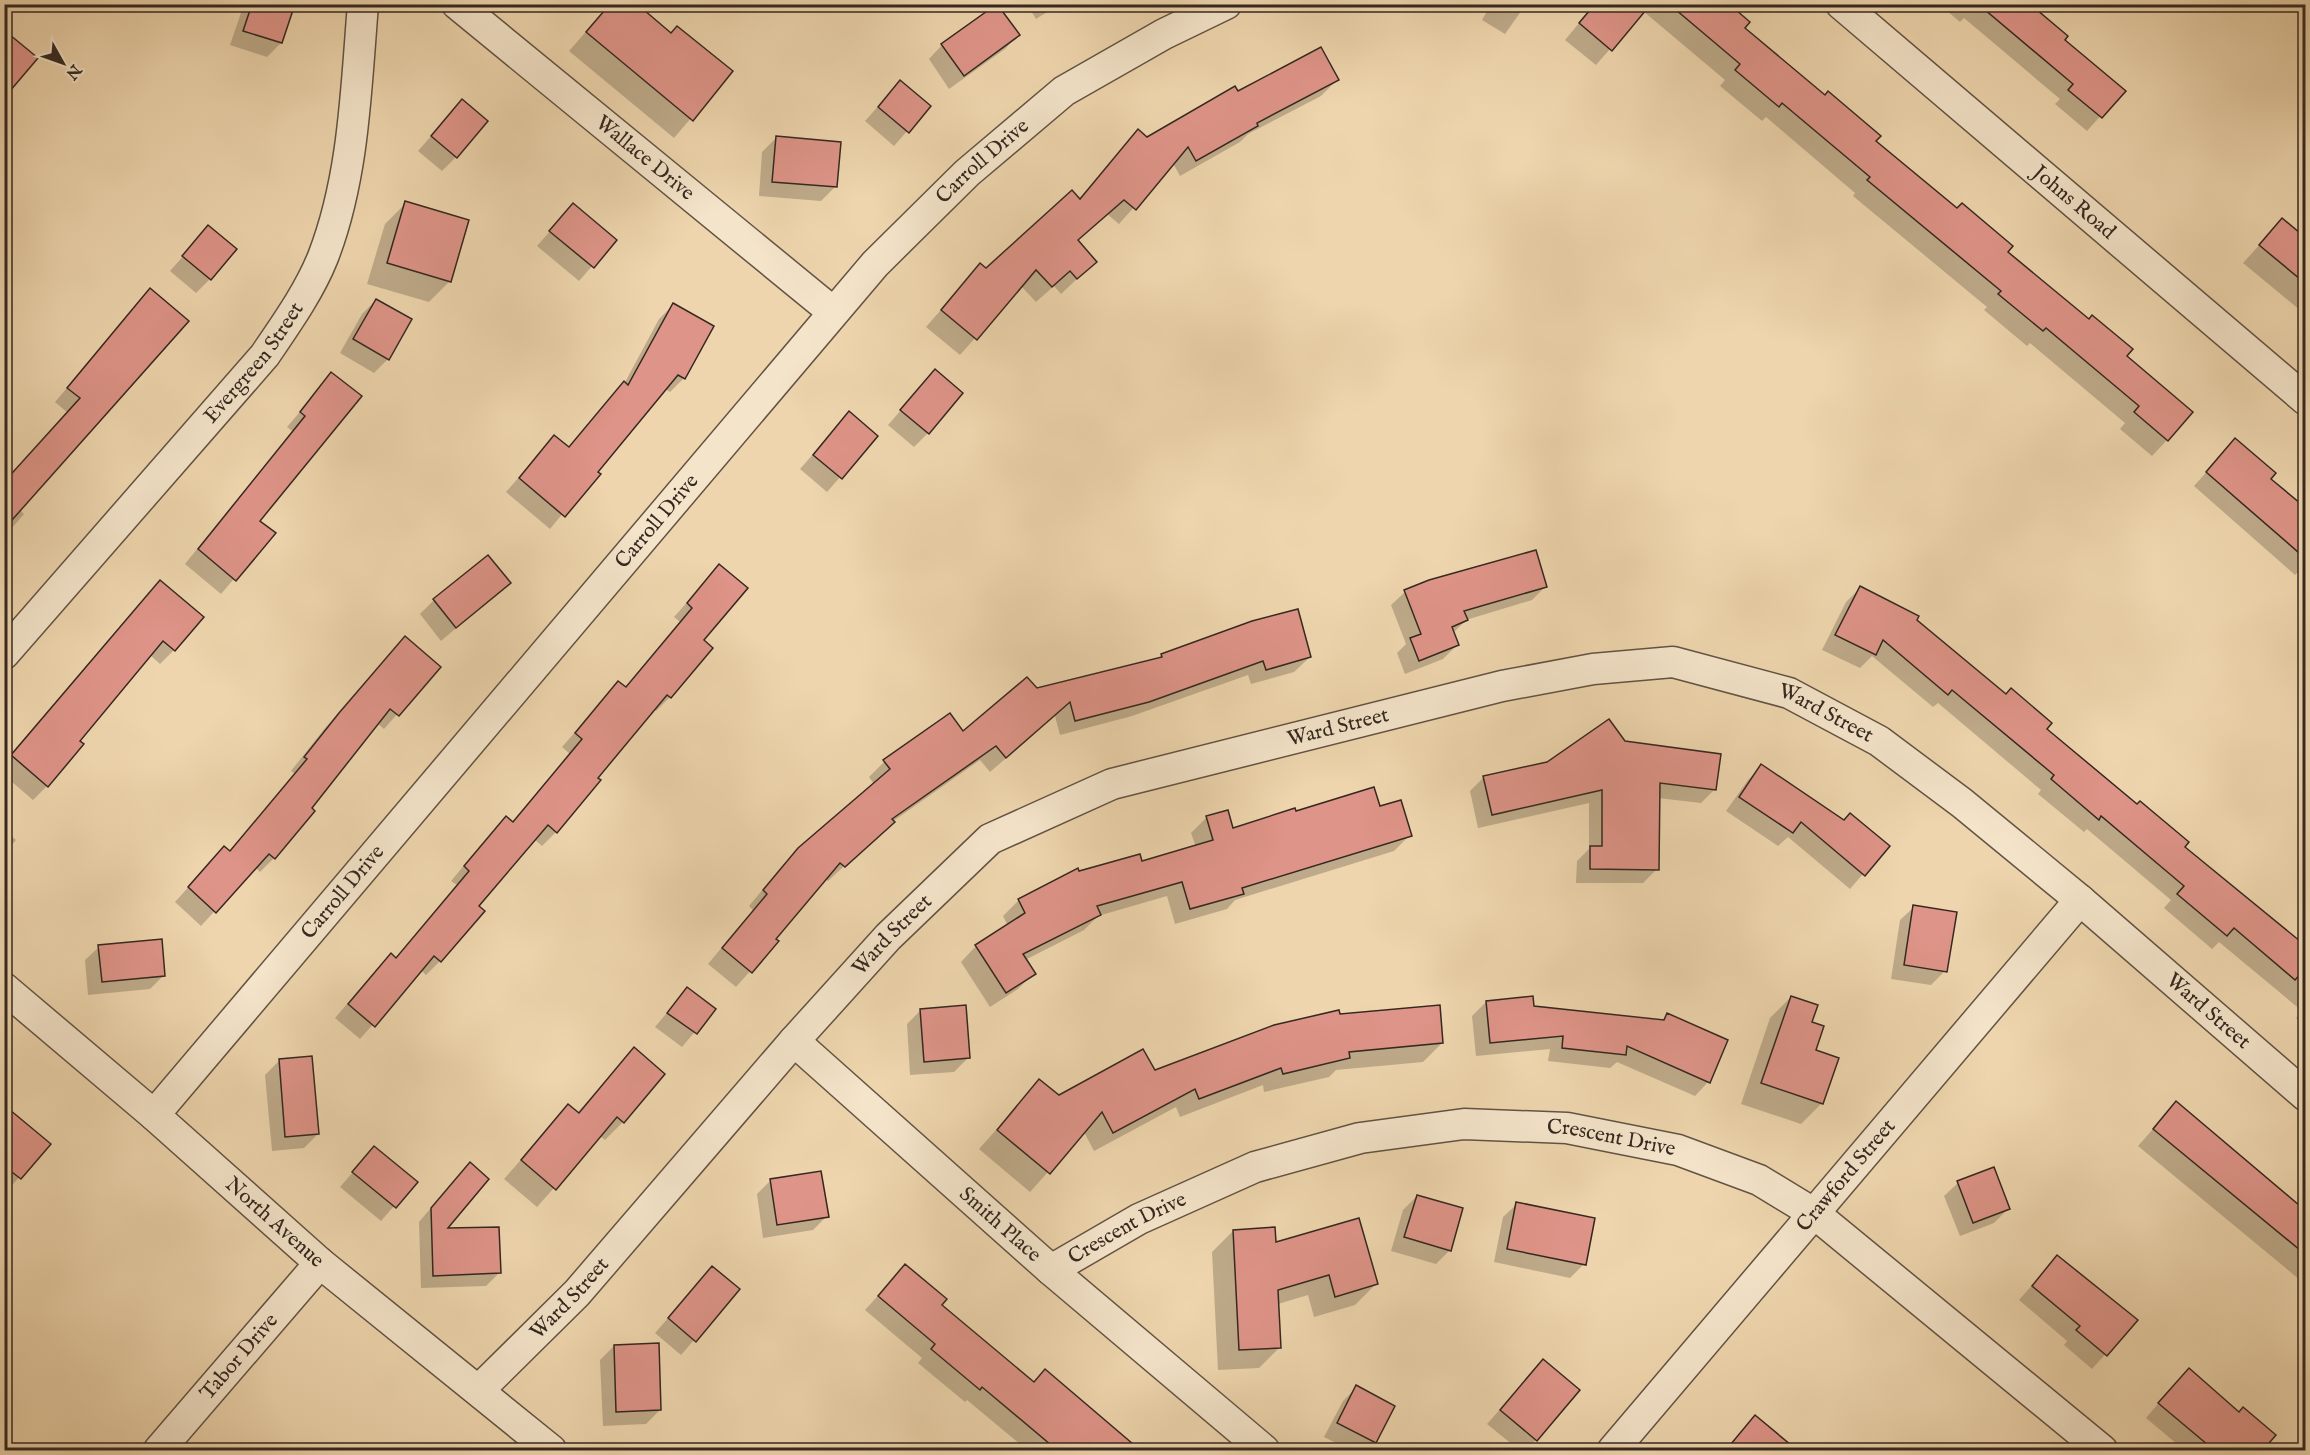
<svg xmlns="http://www.w3.org/2000/svg" width="2310" height="1455" font-family="'IM FELL English',serif">
	<style>
		.shadow { fill: #0003 }
		.building { fill: #de9488; stroke: #342820; stroke-width: 1.5 }
		.lines { fill: none; stroke-linecap: round; stroke-linejoin: round }
		.minor-casing { stroke: #625343; stroke-width: 33 }
		.minor { stroke: #f4e4ca; stroke-width: 30 }
		.labels { text-anchor: middle; dominant-baseline: central; stroke-width: 4.5; stroke-linejoin: round; paint-order: stroke }
		.street-label { font-size: 21px; fill: #342820; stroke: #f4e4ca }
	</style>
	<rect width="100%" height="100%" fill="#eed5ad"/>
	<filter id="stains"><feTurbulence type="fractalNoise" baseFrequency=".00333" numOctaves="4"/><feColorMatrix values="0 0 0 0 .2 0 0 0 0 .09 0 0 0 0 .02 0 0 0 .5 -.17"/></filter>
	<radialGradient id="worn" r=".72"><stop offset=".6" stop-color="#630" stop-opacity="0"/><stop offset="1" stop-color="#630" stop-opacity=".3"/></radialGradient>
	<g class="shadow">
		<polygon points="244,4 294,4 281,43 267,57 230,45"/>
		<polygon points="610,4 671,35 731,71 674,138 569,51"/>
		<polygon points="1027,4 1060,4 1036,19"/>
		<polygon points="1491,4 1520,4 1524,7 1505,34 1482,20"/>
		<polygon points="1595,4 1727,4 1743,28 2125,356 2167,440 2152,456 2120,429 2125,423 2030,343 2027,346 1984,310 1987,307 1853,196 1855,193 1766,117 1762,121 1720,86 1725,80 1643,11 1596,65 1565,40"/>
		<polygon points="1939,4 2027,4 2063,40 2123,91 2087,131 2055,104 2060,99 1964,18 1960,22"/>
		<polygon points="1018,35 1005,49 949,89 929,59 942,45"/>
		<polygon points="1337,80 1321,96 1248,134 1240,142 1180,176 1173,163 1119,224 1107,214 1077,241 1079,277 1061,294 1054,286 1036,302 1021,286 960,355 926,327 980,265 986,270 1078,200 1138,131 1147,138 1238,93"/>
		<polygon points="900,82 929,106 894,146 865,121"/>
		<polygon points="462,101 456,157 442,171 418,151"/>
		<polygon points="776,138 835,187 821,201 759,196 762,152"/>
		<polygon points="406,203 450,281 429,302 367,284 385,224"/>
		<polygon points="573,205 615,240 579,281 537,246"/>
		<polygon points="2282,220 2306,240 2306,315 2243,263"/>
		<polygon points="209,227 210,279 196,293 170,271"/>
		<polygon points="150,290 20,510 24,514 4,537 4,483 68,413 55,402"/>
		<polygon points="376,300 388,359 374,373 340,353 362,314"/>
		<polygon points="673,305 684,378 670,392 665,389 550,529 506,492 554,437 568,448 624,384 659,319"/>
		<polygon points="2306,322 2306,334 2300,329"/>
		<polygon points="935,371 928,433 914,447 888,425"/>
		<polygon points="332,374 258,521 273,533 221,594 185,564 292,431 287,427"/>
		<polygon points="849,413 876,436 827,492 800,469"/>
		<polygon points="2235,440 2269,479 2306,510 2306,580 2297,573 2295,575 2194,486"/>
		<polygon points="719,566 702,641 670,697 656,711 654,708 595,778 556,832 542,846 534,839 477,907 440,961 426,975 421,970 360,1039 335,1018 377,969 391,955 395,959 457,885 451,881 492,832 506,818 511,823 570,754 562,747 618,683 625,688 680,622 674,617"/>
		<polygon points="160,582 174,650 160,664 150,655 78,741 47,786 33,800 4,775 4,762"/>
		<polygon points="509,583 441,641 420,614 434,600"/>
		<polygon points="1546,586 1532,600 1466,620 1453,633 1457,645 1443,659 1405,674 1397,653 1406,644 1391,605 1405,592"/>
		<polygon points="1860,588 1915,620 2306,948 2306,1026 2296,1018 2302,1011 2219,942 2212,949 2164,908 2171,900 2087,829 2084,832 2038,794 2041,790 1938,703 1933,707 1872,656 1860,668 1822,650 1846,602"/>
		<polygon points="405,638 439,667 384,729 377,723 274,858 260,872 255,867 201,926 175,902 211,862 229,852 295,774 291,771 325,728"/>
		<polygon points="1162,655 1310,657 1294,672 1251,684 1248,675 1132,716 1060,735 1055,716 990,772 980,760 892,822 828,881 825,878 774,939 777,941 736,987 708,964 753,910 749,906 783,865 874,784 869,777 884,762 963,733 1036,690 1158,659"/>
		<polygon points="1548,763 1715,789 1701,803 1658,798 1657,869 1643,883 1576,883 1577,861 1589,849 1589,803 1478,828 1470,791 1484,777"/>
		<polygon points="1761,766 1843,822 1887,846 1850,889 1788,837 1778,846 1726,811 1748,780"/>
		<polygon points="1379,808 1410,835 1394,851 1235,900 1227,909 1175,924 1167,896 1098,916 1084,930 1025,960 1034,973 1018,989 990,1007 961,962 976,946 1008,926 1003,916 1019,900 1078,873 1141,863 1196,847 1191,833 1207,817 1232,830 1295,813"/>
		<polygon points="4,830 16,840 4,854"/>
		<polygon points="1914,907 1945,971 1931,985 1891,979 1900,920"/>
		<polygon points="99,947 164,975 150,989 88,995 85,960"/>
		<polygon points="687,989 714,1009 682,1047 655,1027"/>
		<polygon points="1791,997 1810,1023 1822,1103 1801,1124 1741,1104 1770,1018"/>
		<polygon points="1486,1002 1661,1021 1667,1015 1708,1082 1695,1096 1617,1062 1610,1068 1548,1061 1550,1049 1476,1056 1472,1016"/>
		<polygon points="921,1010 968,1058 954,1072 910,1075 907,1024"/>
		<polygon points="1339,1016 1442,1043 1423,1062 1336,1070 1329,1077 1264,1092 1263,1085 1180,1117 1176,1107 1094,1151 1084,1132 1030,1192 979,1149 1040,1081 1059,1097 1154,1072"/>
		<polygon points="634,1049 623,1122 605,1140 600,1136 537,1207 504,1179 568,1106 577,1113"/>
		<polygon points="279,1061 318,1134 304,1148 272,1151 265,1075"/>
		<polygon points="2176,1103 2298,1206 2306,1198 2306,1285 2138,1146"/>
		<polygon points="4,1107 49,1144 6,1192 4,1191"/>
		<polygon points="374,1148 415,1182 381,1221 340,1187"/>
		<polygon points="457,1177 444,1230 499,1273 486,1286 421,1288 419,1222"/>
		<polygon points="771,1180 827,1216 813,1230 763,1238 757,1194"/>
		<polygon points="1958,1183 2008,1209 1994,1223 1960,1236 1944,1196"/>
		<polygon points="1417,1196 1450,1250 1436,1264 1391,1251 1403,1210"/>
		<polygon points="1517,1204 1584,1264 1570,1278 1494,1262 1503,1217"/>
		<polygon points="1233,1231 1275,1244 1376,1284 1355,1305 1314,1317 1308,1295 1278,1304 1280,1347 1259,1368 1218,1370 1212,1252"/>
		<polygon points="2057,1257 2136,1320 2092,1369 2064,1345 2067,1341 2019,1300"/>
		<polygon points="905,1266 940,1305 1033,1383 1045,1371 1138,1450 1027,1450 967,1400 965,1402 918,1363 922,1358 865,1310"/>
		<polygon points="712,1268 737,1290 681,1355 655,1333"/>
		<polygon points="614,1346 660,1410 646,1424 603,1426 600,1360"/>
		<polygon points="1543,1361 1536,1440 1525,1450 1519,1450 1487,1424"/>
		<polygon points="2175,1384 2274,1435 2261,1450 2184,1450 2146,1418"/>
		<polygon points="1357,1387 1374,1442 1366,1450 1350,1450 1324,1437 1343,1401"/>
		<polygon points="1755,1418 1784,1442 1777,1450 1725,1450"/>
		<polygon points="732,1446 737,1450 728,1450"/>
	</g>
	<g class="building">
		<polygon points="252,4 295,4 282,43 243,31"/>
		<polygon points="610,4 637,4 671,33 677,26 733,71 693,121 586,32"/>
		<polygon points="997,4 1020,35 964,76 941,44"/>
		<polygon points="1595,4 1651,4 1612,51 1579,23"/>
		<polygon points="1669,4 1729,4 1750,22 1745,28 1825,95 1828,91 1881,136 1876,141 1957,208 1962,203 2013,246 2008,252 2089,319 2092,315 2133,349 2127,356 2193,412 2168,441 2134,412 2139,406 2046,328 2043,331 1998,294 2001,291 1867,180 1870,177 1782,103 1779,107 1735,70 1740,64"/>
		<polygon points="1978,4 2030,4 2068,36 2065,40 2126,91 2102,118 2068,90 2073,84"/>
		<polygon points="4,30 38,58 4,98"/>
		<polygon points="1321,47 1339,80 1257,123 1258,126 1196,161 1188,147 1136,210 1124,200 1078,240 1097,262 1077,279 1070,271 1052,287 1036,270 977,340 941,310 980,263 986,268 1072,190 1080,199 1138,129 1147,137 1235,86 1238,91"/>
		<polygon points="900,80 931,106 909,133 878,107"/>
		<polygon points="462,99 488,121 457,158 431,136"/>
		<polygon points="776,136 841,142 837,187 772,182"/>
		<polygon points="405,201 469,220 451,282 387,263"/>
		<polygon points="573,203 617,240 594,268 549,231"/>
		<polygon points="2282,218 2306,238 2306,284 2259,245"/>
		<polygon points="208,225 237,249 211,280 182,256"/>
		<polygon points="150,288 189,321 4,529 4,482 80,398 67,388"/>
		<polygon points="376,299 412,319 389,360 353,339"/>
		<polygon points="673,303 714,326 685,379 678,375 598,472 601,474 565,517 519,478 554,435 569,447 624,381 628,385"/>
		<polygon points="935,369 963,393 929,434 900,410"/>
		<polygon points="331,372 362,396 260,521 276,533 236,581 198,549 305,416 300,412"/>
		<polygon points="849,411 878,436 842,479 813,455"/>
		<polygon points="2235,438 2276,473 2271,479 2306,508 2306,559 2206,472"/>
		<polygon points="1536,550 1547,587 1464,611 1468,620 1452,627 1459,645 1419,661 1410,638 1421,634 1404,590 1429,580"/>
		<polygon points="488,555 511,583 456,628 433,599"/>
		<polygon points="719,564 748,588 704,640 713,648 671,698 667,695 598,778 601,780 557,833 548,825 479,906 485,911 441,962 434,956 375,1027 348,1004 391,953 396,958 469,871 464,866 506,816 513,822 582,739 575,733 618,681 626,687 692,608 687,603"/>
		<polygon points="160,580 204,617 175,651 163,641 80,741 84,744 48,787 11,755"/>
		<polygon points="1860,586 1919,616 1917,620 2006,694 2011,688 2052,723 2047,729 2137,804 2140,801 2189,842 2185,847 2306,946 2306,968 2295,980 2234,928 2227,936 2177,894 2184,886 2101,816 2099,820 2051,779 2054,775 1952,690 1948,695 1883,640 1876,655 1835,635"/>
		<polygon points="1298,609 1311,657 1266,670 1263,661 1149,702 1075,721 1070,702 1006,758 996,746 892,819 895,822 845,867 840,863 776,939 779,941 752,973 722,948 767,894 763,890 798,848 890,769 883,760 950,713 963,731 1027,677 1037,688 1162,657 1161,654 1252,621"/>
		<polygon points="405,636 441,667 399,716 390,709 312,808 315,811 275,859 269,854 216,913 188,887 224,846 230,851 307,759 304,757 339,713"/>
		<polygon points="1609,719 1625,741 1721,754 1716,790 1660,783 1659,870 1590,869 1590,846 1602,846 1602,790 1492,815 1483,776 1547,762"/>
		<polygon points="1761,764 1844,820 1850,813 1890,846 1865,876 1801,822 1793,833 1739,797"/>
		<polygon points="1374,787 1380,806 1401,800 1412,836 1242,888 1244,894 1190,909 1182,882 1097,906 1101,915 1023,954 1036,974 1006,993 975,945 1025,913 1018,899 1078,868 1079,871 1140,854 1142,861 1213,840 1206,816 1228,810 1233,828 1295,808 1296,811"/>
		<polygon points="1913,905 1957,912 1947,972 1904,965"/>
		<polygon points="162,939 165,976 102,982 98,945"/>
		<polygon points="687,987 716,1009 697,1034 667,1013"/>
		<polygon points="1533,996 1534,1006 1664,1020 1667,1013 1728,1040 1710,1083 1627,1046 1626,1055 1562,1048 1563,1036 1490,1043 1486,1001"/>
		<polygon points="1791,996 1818,1005 1812,1022 1824,1026 1816,1050 1839,1058 1823,1104 1761,1083"/>
		<polygon points="966,1005 970,1058 924,1062 920,1009"/>
		<polygon points="1440,1005 1443,1043 1349,1052 1350,1058 1283,1074 1281,1068 1199,1099 1195,1089 1113,1133 1102,1112 1050,1174 997,1130 1039,1079 1059,1095 1143,1049 1155,1070 1274,1025 1339,1010 1340,1014"/>
		<polygon points="634,1047 665,1074 624,1123 617,1117 556,1190 521,1160 568,1104 579,1113"/>
		<polygon points="312,1056 319,1134 285,1137 279,1059"/>
		<polygon points="2176,1101 2306,1211 2306,1255 2153,1129"/>
		<polygon points="4,1105 51,1144 21,1179 4,1166"/>
		<polygon points="374,1146 418,1182 396,1208 352,1172"/>
		<polygon points="470,1162 489,1179 448,1228 499,1227 501,1273 433,1276 431,1208"/>
		<polygon points="1994,1167 2010,1209 1973,1223 1957,1181"/>
		<polygon points="821,1171 829,1217 777,1225 770,1179"/>
		<polygon points="1417,1195 1463,1208 1451,1251 1404,1237"/>
		<polygon points="1516,1202 1595,1218 1586,1265 1507,1249"/>
		<polygon points="1359,1218 1378,1284 1335,1297 1329,1275 1278,1290 1281,1348 1239,1350 1233,1230 1275,1227 1276,1242"/>
		<polygon points="2057,1255 2138,1320 2107,1356 2076,1330 2080,1326 2032,1286"/>
		<polygon points="905,1264 947,1299 942,1305 1034,1382 1045,1369 1140,1450 1057,1450 982,1387 980,1390 931,1349 935,1344 878,1296"/>
		<polygon points="712,1266 740,1289 696,1342 668,1318"/>
		<polygon points="659,1343 661,1410 616,1412 614,1345"/>
		<polygon points="1543,1359 1580,1390 1537,1441 1500,1410"/>
		<polygon points="2189,1368 2239,1412 2243,1407 2276,1435 2263,1450 2214,1450 2158,1403"/>
		<polygon points="1356,1385 1395,1406 1376,1443 1337,1423"/>
		<polygon points="1755,1415 1797,1450 1726,1450"/>
	</g>
	<g class="lines">
		<defs>
			<g id="minor">
				<path id="s1" d="M 457,4 L 833,312"/>
				<path id="s2" d="M 1841,4 L 2306,400"/>
				<path id="s3" d="M 4,654 L 265,355 C 286,324 309,292 323,257 C 354,177 356,89 363,4"/>
				<path id="s4" d="M 4,988 L 154,1115 L 320,1263 L 551,1450"/>
				<path id="s5" d="M 794,1041 L 1051,1270 L 1264,1450"/>
				<path id="s6" d="M 154,1115 L 875,264 L 967,173 L 1064,91 L 1164,34 L 1226,4"/>
				<path id="s7" d="M 1051,1270 L 1139,1219 L 1255,1167 L 1360,1138 L 1464,1124 L 1567,1128 L 1678,1150 L 1759,1180 L 1815,1214 L 2102,1450"/>
				<path id="s8" d="M 479,1390 L 577,1293 L 794,1041 L 888,937 L 990,839 L 1112,784 L 1502,686 L 1593,669 L 1673,662 L 1789,693 L 1879,741 L 1962,803 L 2080,900 L 2306,1096"/>
				<path id="s9" d="M 159,1450 L 320,1263"/>
				<path id="s10" d="M 1613,1450 L 2080,900"/>
			</g>
		</defs>
		<use href="#minor" class="minor-casing"/>
		<use href="#minor" class="minor"/>
	</g>
	<g class="labels">
		<g class="street-label">
			<text stroke="none"><textPath href="#s1" startOffset="243">Wallace Drive</textPath></text>
			<text stroke="none"><textPath href="#s6" startOffset="1264">Carroll Drive</textPath></text>
			<text stroke="none"><textPath href="#s2" startOffset="306">Johns Road</textPath></text>
			<text stroke="none"><textPath href="#s3" startOffset="384">Evergreen Street</textPath></text>
			<text stroke="none"><textPath href="#s6" startOffset="778">Carroll Drive</textPath></text>
			<text stroke="none"><textPath href="#s8" startOffset="1623">Ward Street</textPath></text>
			<text stroke="none"><textPath href="#s8" startOffset="1119">Ward Street</textPath></text>
			<text stroke="none"><textPath href="#s6" startOffset="292">Carroll Drive</textPath></text>
			<text stroke="none"><textPath href="#s8" startOffset="615">Ward Street</textPath></text>
			<text stroke="none"><textPath href="#s8" startOffset="2109">Ward Street</textPath></text>
			<text stroke="none"><textPath href="#s7" startOffset="591">Crescent Drive</textPath></text>
			<text stroke="none"><textPath href="#s10" startOffset="360">Crawford Street</textPath></text>
			<text stroke="none"><textPath href="#s4" startOffset="358">North Avenue</textPath></text>
			<text stroke="none"><textPath href="#s5" startOffset="276">Smith Place</textPath></text>
			<text stroke="none"><textPath href="#s7" startOffset="87">Crescent Drive</textPath></text>
			<text stroke="none"><textPath href="#s8" startOffset="129">Ward Street</textPath></text>
			<text stroke="none"><textPath href="#s9" startOffset="123">Tabor Drive</textPath></text>
		</g>
	</g>
	<rect width="2310" height="1455" fill="none" stroke="#eed5ad" stroke-width="24"/>
	<rect x="6" y="6" width="2298" height="1443" fill="none" stroke="#342820" stroke-width="3"/>
	<rect x="12" y="12" width="2286" height="1431" fill="none" stroke="#342820" stroke-width="1.5"/>
	<g transform="translate(63 63) rotate(130)" stroke="#f4e4ca" stroke-width="4.5" paint-order="stroke">
	<path d="M0-4.5L10 22L0 15L-10 22Z" fill="#342820"/>
	<text y="-9" font-size="16" font-weight="bold" text-anchor="middle" fill="#342820">N</text>
	</g>
	<rect width="100%" height="100%" filter="url(#stains)"/>
	<rect width="100%" height="100%" fill="url(#worn)"/>
</svg>
